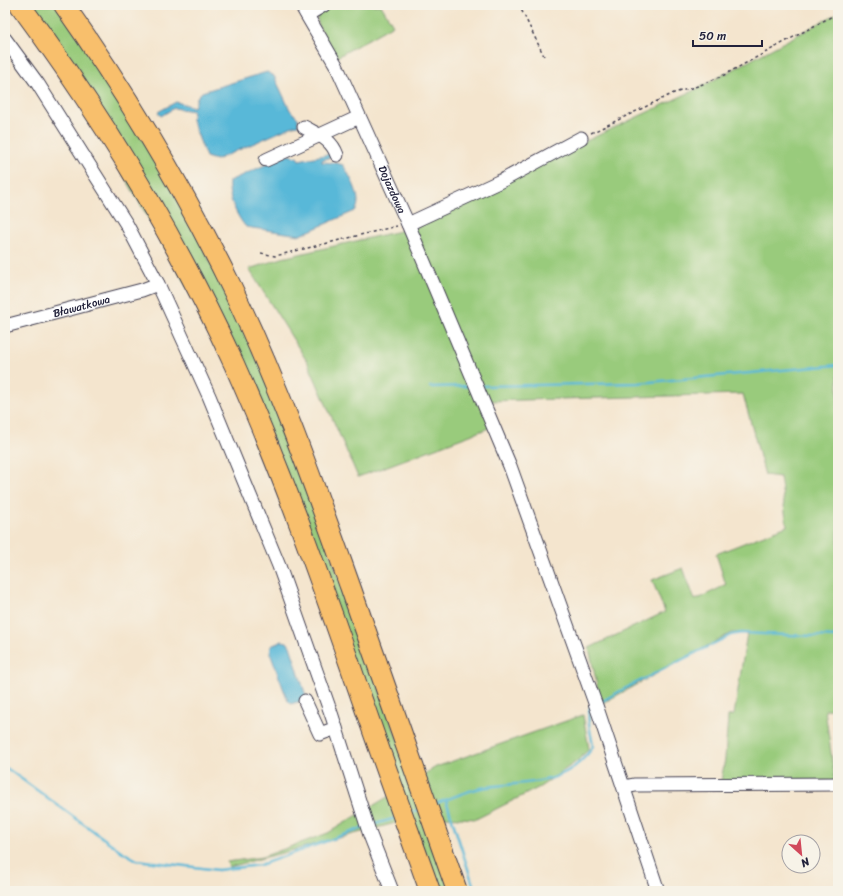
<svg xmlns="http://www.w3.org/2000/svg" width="843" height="896" font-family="Sriracha,sans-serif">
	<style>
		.green { fill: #99cb7b; stroke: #5e765b }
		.water { fill: #59b8d8; stroke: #3e6d8a }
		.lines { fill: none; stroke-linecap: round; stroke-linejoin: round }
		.stream { stroke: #59b8d8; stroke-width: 2.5 }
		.minor-casing { stroke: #423f51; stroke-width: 15 }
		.highway-casing { stroke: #423f51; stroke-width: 22 }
		.path { stroke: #423f51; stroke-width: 1.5; stroke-dasharray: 3 3; stroke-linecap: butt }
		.minor { stroke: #fff; stroke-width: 13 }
		.highway { stroke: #f8bf6c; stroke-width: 20 }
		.labels { text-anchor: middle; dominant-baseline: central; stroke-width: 4; stroke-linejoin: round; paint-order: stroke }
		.street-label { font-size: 11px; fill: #22223b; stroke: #f7f3e8 }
	</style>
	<rect width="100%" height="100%" fill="#f7f3e8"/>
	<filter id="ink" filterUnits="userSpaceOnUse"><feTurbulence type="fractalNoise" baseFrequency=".025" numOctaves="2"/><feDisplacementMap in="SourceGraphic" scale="8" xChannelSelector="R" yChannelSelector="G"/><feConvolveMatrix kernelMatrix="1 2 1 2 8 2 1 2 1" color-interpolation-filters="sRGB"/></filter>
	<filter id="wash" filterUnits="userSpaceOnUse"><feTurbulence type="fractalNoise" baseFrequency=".012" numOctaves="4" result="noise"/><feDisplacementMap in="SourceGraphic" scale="16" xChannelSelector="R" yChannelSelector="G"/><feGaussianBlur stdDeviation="0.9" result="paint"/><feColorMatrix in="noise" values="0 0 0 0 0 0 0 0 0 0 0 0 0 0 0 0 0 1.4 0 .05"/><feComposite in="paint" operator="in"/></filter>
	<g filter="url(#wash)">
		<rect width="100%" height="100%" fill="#f4e5ce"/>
		<g class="green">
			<polygon points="28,5 56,5 104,74 185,210 267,380 413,781 436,767 583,715 589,749 577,761 540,787 476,819 445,817 426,819 452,891 434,891 403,821 229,867 227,862 262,857 328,833 399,790 273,440"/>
			<polygon points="330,5 381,5 393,25 337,57 319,27 317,18 322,10"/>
			<polygon points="838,13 838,707 825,710 835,781 721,781 725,759 728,716 734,715 747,633 731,633 601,704 589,648 665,612 652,580 683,568 695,600 726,585 716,554 787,526 780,477 765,475 743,394 488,401 489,428 358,477 308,363 249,269 282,258 417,227 569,149 699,88"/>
		</g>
		<g class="water">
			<polygon points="267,72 274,76 290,110 298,118 298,125 293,126 216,160 206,157 192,120 193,111 174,108 161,116 158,112 176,102 194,107 198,96 202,92"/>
			<path d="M 330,154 L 332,157 L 322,160 L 322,162 L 336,163 L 343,165 C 350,176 364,200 355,211 L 300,235 L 246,227 C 237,217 227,196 229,181 L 288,155 L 297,157 L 299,160 Z"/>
			<polygon points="282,641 287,642 290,646 306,696 301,701 291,704 288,701 270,653 271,646"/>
		</g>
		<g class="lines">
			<g class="stream">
				<polyline points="481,386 638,383 838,365"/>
				<polyline points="430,387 472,386"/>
				<polyline points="599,703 622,690 731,635 741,633 838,637"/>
				<polyline points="5,767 121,851 137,860 218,870 260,865 363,828"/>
				<polyline points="446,800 475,891"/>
				<path d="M 434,804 C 450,799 465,791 481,788 C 525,780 563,790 593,747 C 592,736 585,716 591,706"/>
				<polyline points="410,813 420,809"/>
				<polyline points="372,825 396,818"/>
			</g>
		</g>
	</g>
	<g filter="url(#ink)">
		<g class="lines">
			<defs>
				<g id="minor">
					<path id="s1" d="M 301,5 L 336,65 L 408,224 L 510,466 L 599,714 L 658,891"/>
					<polyline points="307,15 324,5"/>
					<polyline points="5,39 38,84 127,225 158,284 209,396 279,566 332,716 370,835 392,891"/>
					<path d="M 304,127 C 318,135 331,138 337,155"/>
					<polyline points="266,160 359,117"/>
					<polyline points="408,224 505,179 581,138"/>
					<path id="s2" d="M 5,326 L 142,290 L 158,284"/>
					<polyline points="305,701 320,734 336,728"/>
					<polyline points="624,787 635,785 838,784"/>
				</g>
				<g id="highway">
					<path d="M 20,5 C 103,117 176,238 234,364 C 282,471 321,581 359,691 C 382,758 406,824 430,891"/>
					<path d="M 64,5 C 127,94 183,188 231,286 C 278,383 314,485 350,586 C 386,688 421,789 457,891"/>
				</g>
			</defs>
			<use href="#minor" class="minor-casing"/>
			<use href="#highway" class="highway-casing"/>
			<g class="path">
				<polyline points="519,5 544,56"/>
				<polyline points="591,133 674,93 698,86 724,75 838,13"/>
				<polyline points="261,253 275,256 397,226"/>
			</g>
			<use href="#minor" class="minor"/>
			<use href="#highway" class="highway"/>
		</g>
	</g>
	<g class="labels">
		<g class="street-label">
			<text stroke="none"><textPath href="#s1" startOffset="206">Dojazdowa</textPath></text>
			<text stroke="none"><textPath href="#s2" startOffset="79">Bławatkowa</textPath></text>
		</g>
	</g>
	<rect width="843" height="896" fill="none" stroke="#f7f3e8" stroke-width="20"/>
	<g transform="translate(801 854) rotate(153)"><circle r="19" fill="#f7f3e8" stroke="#a29fa3"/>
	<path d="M0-3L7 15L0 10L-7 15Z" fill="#d1495b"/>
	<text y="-6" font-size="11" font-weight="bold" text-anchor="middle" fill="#22223b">N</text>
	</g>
	<path d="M693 40v6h69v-6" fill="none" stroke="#22223b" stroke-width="2"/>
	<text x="699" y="40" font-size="12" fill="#22223b" stroke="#f7f3e8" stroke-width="3" paint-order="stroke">50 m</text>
</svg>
